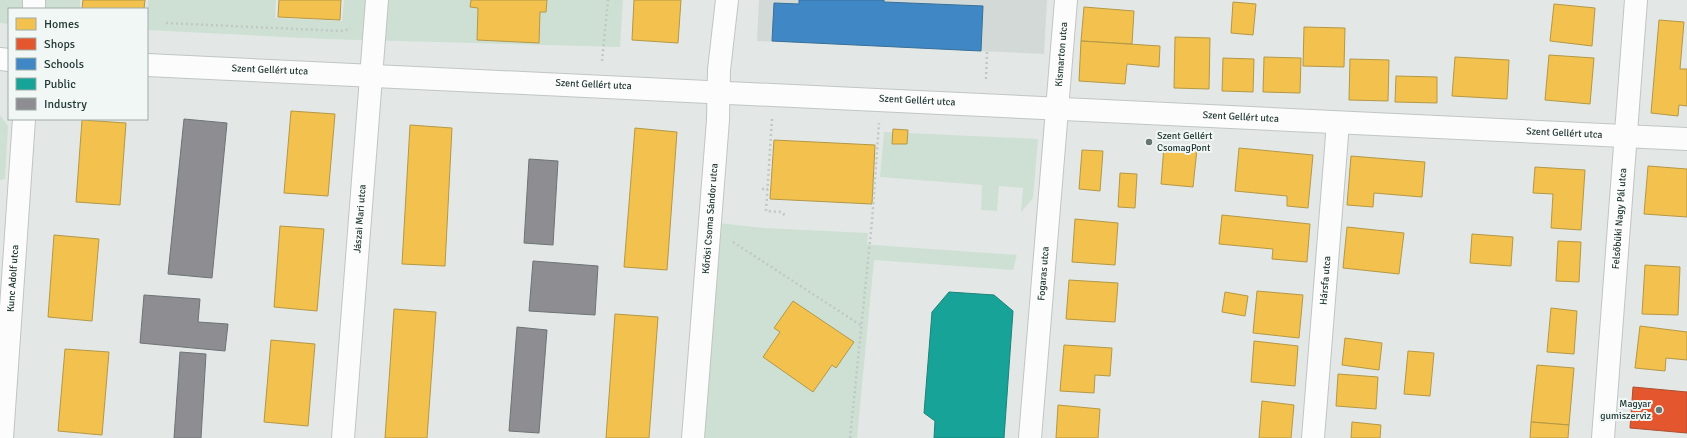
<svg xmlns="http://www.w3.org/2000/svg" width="1687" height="438" font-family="Signika,sans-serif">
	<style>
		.built { fill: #d2d9d6 }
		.green { fill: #cee0d4 }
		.homes { fill: #f2c14e; stroke: #b49846 }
		.shops { fill: #e4572e; stroke: #aa4e30 }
		.schools { fill: #3f88c5; stroke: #37709a }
		.public { fill: #17a398; stroke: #1b837a }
		.industry { fill: #8d8d92; stroke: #6d7476 }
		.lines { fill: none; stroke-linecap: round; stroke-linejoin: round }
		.street-casing { stroke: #c0c5c3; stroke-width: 24 }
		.secondary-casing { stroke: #c0c6c3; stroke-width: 24 }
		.path { stroke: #c0c8c5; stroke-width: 2.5; stroke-dasharray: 2 3; stroke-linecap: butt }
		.street { stroke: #fbfcfb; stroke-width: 22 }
		.secondary { stroke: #fbfcfb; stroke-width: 22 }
		.poi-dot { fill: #667673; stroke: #f1f7f5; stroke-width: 1.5 }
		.labels { text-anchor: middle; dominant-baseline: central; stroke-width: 4; stroke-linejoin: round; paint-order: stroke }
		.street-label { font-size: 10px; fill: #233935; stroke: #f1f7f5 }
		.poi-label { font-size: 10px; fill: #233935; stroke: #f1f7f5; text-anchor: start }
	</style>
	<rect width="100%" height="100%" fill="#e3e8e6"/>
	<polygon class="built" points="759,0 1047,0 1044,54 757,41"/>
	<g class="green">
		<polygon points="0,0 80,0 80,9 9,9 9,24 0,23"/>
		<polygon points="148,0 276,0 275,18 342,21 344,0 623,0 620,47 324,39 147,30"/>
		<polygon points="0,115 8,126 5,179 0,180"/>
		<polygon points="884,132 1038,139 1033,198 1021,212 1023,188 999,186 997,211 981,210 982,185 880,177"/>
		<polygon points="719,223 764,228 868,233 867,244 874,245 1017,255 1013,270 874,260 857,438 697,438"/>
	</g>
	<g class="homes">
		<polygon points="83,0 145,0 144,9 82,9"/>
		<polygon points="279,0 341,0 340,20 278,17"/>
		<polygon points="471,0 547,0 546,12 540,12 539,43 477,40 478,8 470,7"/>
		<polygon points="634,0 681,0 678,43 632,40"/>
		<polygon points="1233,2 1256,4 1253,35 1231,33"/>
		<polygon points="1554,4 1595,8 1592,46 1550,41"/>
		<polygon points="1084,7 1134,11 1132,44 1081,41"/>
		<polygon points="1659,20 1684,22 1680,69 1687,69 1687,106 1679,105 1678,116 1651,113"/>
		<polygon points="1304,27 1345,28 1344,67 1303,66"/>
		<polygon points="1175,37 1210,38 1209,89 1174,88"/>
		<polygon points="1081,41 1160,46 1159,67 1127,64 1125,84 1079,81"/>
		<polygon points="1549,55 1594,58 1590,104 1545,100"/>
		<polygon points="1264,57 1301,58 1300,93 1263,92"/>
		<polygon points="1455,57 1509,60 1507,99 1452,96"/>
		<polygon points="1223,58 1254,59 1253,92 1222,91"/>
		<polygon points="1350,59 1389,60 1388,101 1349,100"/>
		<polygon points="1396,76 1437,77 1437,103 1395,102"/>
		<polygon points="291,111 335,114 328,196 284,193"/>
		<polygon points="82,120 126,123 120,205 76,202"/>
		<polygon points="410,125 452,128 445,266 402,264"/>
		<polygon points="635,128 677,132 667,270 624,267"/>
		<polygon points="893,129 908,130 907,144 892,144"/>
		<polygon points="774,140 875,145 872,204 770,199"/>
		<polygon points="1164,146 1197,149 1193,187 1161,184"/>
		<polygon points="1239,148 1313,155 1308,208 1287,206 1287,196 1235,191"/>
		<polygon points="1082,150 1103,151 1100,191 1079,189"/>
		<polygon points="1351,156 1425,162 1422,197 1374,193 1373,207 1347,205"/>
		<polygon points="1648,166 1687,169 1687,217 1644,214"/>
		<polygon points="1535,167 1585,170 1581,230 1551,228 1553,194 1533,193"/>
		<polygon points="1120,173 1137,174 1135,208 1118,207"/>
		<polygon points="1222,215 1310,224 1307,262 1272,259 1273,249 1219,244"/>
		<polygon points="1075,219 1118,223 1115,265 1072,262"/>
		<polygon points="280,226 324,229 317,311 274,307"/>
		<polygon points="1347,227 1404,233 1399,274 1343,268"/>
		<polygon points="1472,234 1513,237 1511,266 1470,263"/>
		<polygon points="54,235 99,239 92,321 48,317"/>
		<polygon points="1558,241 1581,242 1579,282 1556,281"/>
		<polygon points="1645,265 1680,267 1678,315 1642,314"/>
		<polygon points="1069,280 1118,283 1115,322 1066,319"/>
		<polygon points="1257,291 1303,295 1299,338 1253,333"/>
		<polygon points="1225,292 1248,296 1245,316 1222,312"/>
		<polygon points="793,301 854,342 836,368 832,365 813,392 763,357 780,332 774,328"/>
		<polygon points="1551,308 1577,311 1574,354 1547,352"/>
		<polygon points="394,309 436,312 427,438 385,438"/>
		<polygon points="615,314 658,317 649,438 606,438"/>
		<polygon points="1640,326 1687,332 1687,360 1666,358 1665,371 1635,368"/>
		<polygon points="1345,338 1382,343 1379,370 1342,365"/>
		<polygon points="271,340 315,344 308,426 264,422"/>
		<polygon points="1254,341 1298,346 1295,386 1251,382"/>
		<polygon points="1064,345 1112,348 1110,376 1095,375 1094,393 1060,391"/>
		<polygon points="65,349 109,352 102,435 58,431"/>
		<polygon points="1408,351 1434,353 1430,396 1404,394"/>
		<polygon points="1537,365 1574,368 1569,425 1531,422"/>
		<polygon points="1338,374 1378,377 1376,409 1336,406"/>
		<polygon points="1262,401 1294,405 1291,438 1259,438"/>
		<polygon points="1058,405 1100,409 1098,438 1056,438"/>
		<polygon points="1352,422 1381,425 1380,438 1351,438"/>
		<polygon points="1531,422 1569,425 1568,438 1530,438"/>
	</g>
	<polygon class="shops" points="1633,387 1687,392 1687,433 1630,428"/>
	<polygon class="schools" points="799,0 884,0 884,2 983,6 981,51 772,41 774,3 799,4"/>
	<polygon class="public" points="949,292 994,295 1013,311 1004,438 934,438 935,421 924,413 932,312"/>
	<g class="industry">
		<polygon points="184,119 227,123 212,278 168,274"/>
		<polygon points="529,159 558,161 553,245 524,243"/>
		<polygon points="533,261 598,266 595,315 529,311"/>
		<polygon points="144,295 200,299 198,322 228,324 225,351 140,343"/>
		<polygon points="517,327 547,330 539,433 509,431"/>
		<polygon points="180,352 206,354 201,438 174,438"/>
	</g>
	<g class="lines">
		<defs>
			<g id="street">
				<polyline points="34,9 34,0"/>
				<path id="s1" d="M 2,438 L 24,119"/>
				<path id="s2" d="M 343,438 L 377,0"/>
				<path id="s3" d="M 693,438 L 718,120 L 719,70 L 727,0"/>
				<path id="s4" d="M 1030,438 L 1066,0"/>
				<path id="s5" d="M 1313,438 L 1338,123"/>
				<path id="s6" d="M 1603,438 L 1636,0"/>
			</g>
			<g id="secondary">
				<polyline points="0,59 9,60"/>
				<path id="s7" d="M 147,65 C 661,85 1174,115 1687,139"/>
			</g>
		</defs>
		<use href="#street" class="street-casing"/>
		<use href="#secondary" class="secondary-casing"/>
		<g class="path">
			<polyline points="166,23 341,31 351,29"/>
			<polyline points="602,61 608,0"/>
			<polyline points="986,79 987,51"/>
			<polyline points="772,119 766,211 781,212 787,217"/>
			<polyline points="762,189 768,189"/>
			<polyline points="733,242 862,326"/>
			<polyline points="850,438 872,221 879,123"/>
		</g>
		<use href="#street" class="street"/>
		<use href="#secondary" class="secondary"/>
	</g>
	<g class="poi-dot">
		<circle cx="1149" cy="142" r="4"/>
		<circle cx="1659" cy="410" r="4"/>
	</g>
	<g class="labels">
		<g class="street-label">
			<text stroke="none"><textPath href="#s4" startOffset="385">Kismarton utca</textPath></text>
			<text stroke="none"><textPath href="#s7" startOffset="123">Szent Gellért utca</textPath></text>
			<text stroke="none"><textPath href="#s7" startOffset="447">Szent Gellért utca</textPath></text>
			<text stroke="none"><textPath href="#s7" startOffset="771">Szent Gellért utca</textPath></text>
			<text stroke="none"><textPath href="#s7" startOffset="1095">Szent Gellért utca</textPath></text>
			<text stroke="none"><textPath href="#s7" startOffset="1419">Szent Gellért utca</textPath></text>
			<text stroke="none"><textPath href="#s2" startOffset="220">Jászai Mari utca</textPath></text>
			<text stroke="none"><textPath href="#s3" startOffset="220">Kőrösi Csoma Sándor utca</textPath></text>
			<text stroke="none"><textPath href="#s6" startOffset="220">Felsőbüki Nagy Pál utca</textPath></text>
			<text stroke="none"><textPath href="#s4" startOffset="165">Fogaras utca</textPath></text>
			<text stroke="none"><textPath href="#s1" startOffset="160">Kunc Adolf utca</textPath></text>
			<text stroke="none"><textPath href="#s5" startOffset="158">Hársfa utca</textPath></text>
		</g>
		<g class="poi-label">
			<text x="1157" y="136">Szent Gellért<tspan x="1157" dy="12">CsomagPont</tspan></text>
			<text x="1651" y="404" text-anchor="end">Magyar<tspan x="1651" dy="12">gumiszerviz</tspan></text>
		</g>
	</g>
	<rect x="8" y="8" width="140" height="112" fill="#f1f7f5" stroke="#9faba8"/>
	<rect x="16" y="18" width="20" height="12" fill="#f2c14e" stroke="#9faba8"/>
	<text x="44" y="28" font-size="12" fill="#233935">Homes</text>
	<rect x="16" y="38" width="20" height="12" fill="#e4572e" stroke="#9faba8"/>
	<text x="44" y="48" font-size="12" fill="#233935">Shops</text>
	<rect x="16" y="58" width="20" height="12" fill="#3f88c5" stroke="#9faba8"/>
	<text x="44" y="68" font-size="12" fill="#233935">Schools</text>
	<rect x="16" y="78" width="20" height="12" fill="#17a398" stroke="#9faba8"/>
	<text x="44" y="88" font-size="12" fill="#233935">Public</text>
	<rect x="16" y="98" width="20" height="12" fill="#8d8d92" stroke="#9faba8"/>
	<text x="44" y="108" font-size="12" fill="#233935">Industry</text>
</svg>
